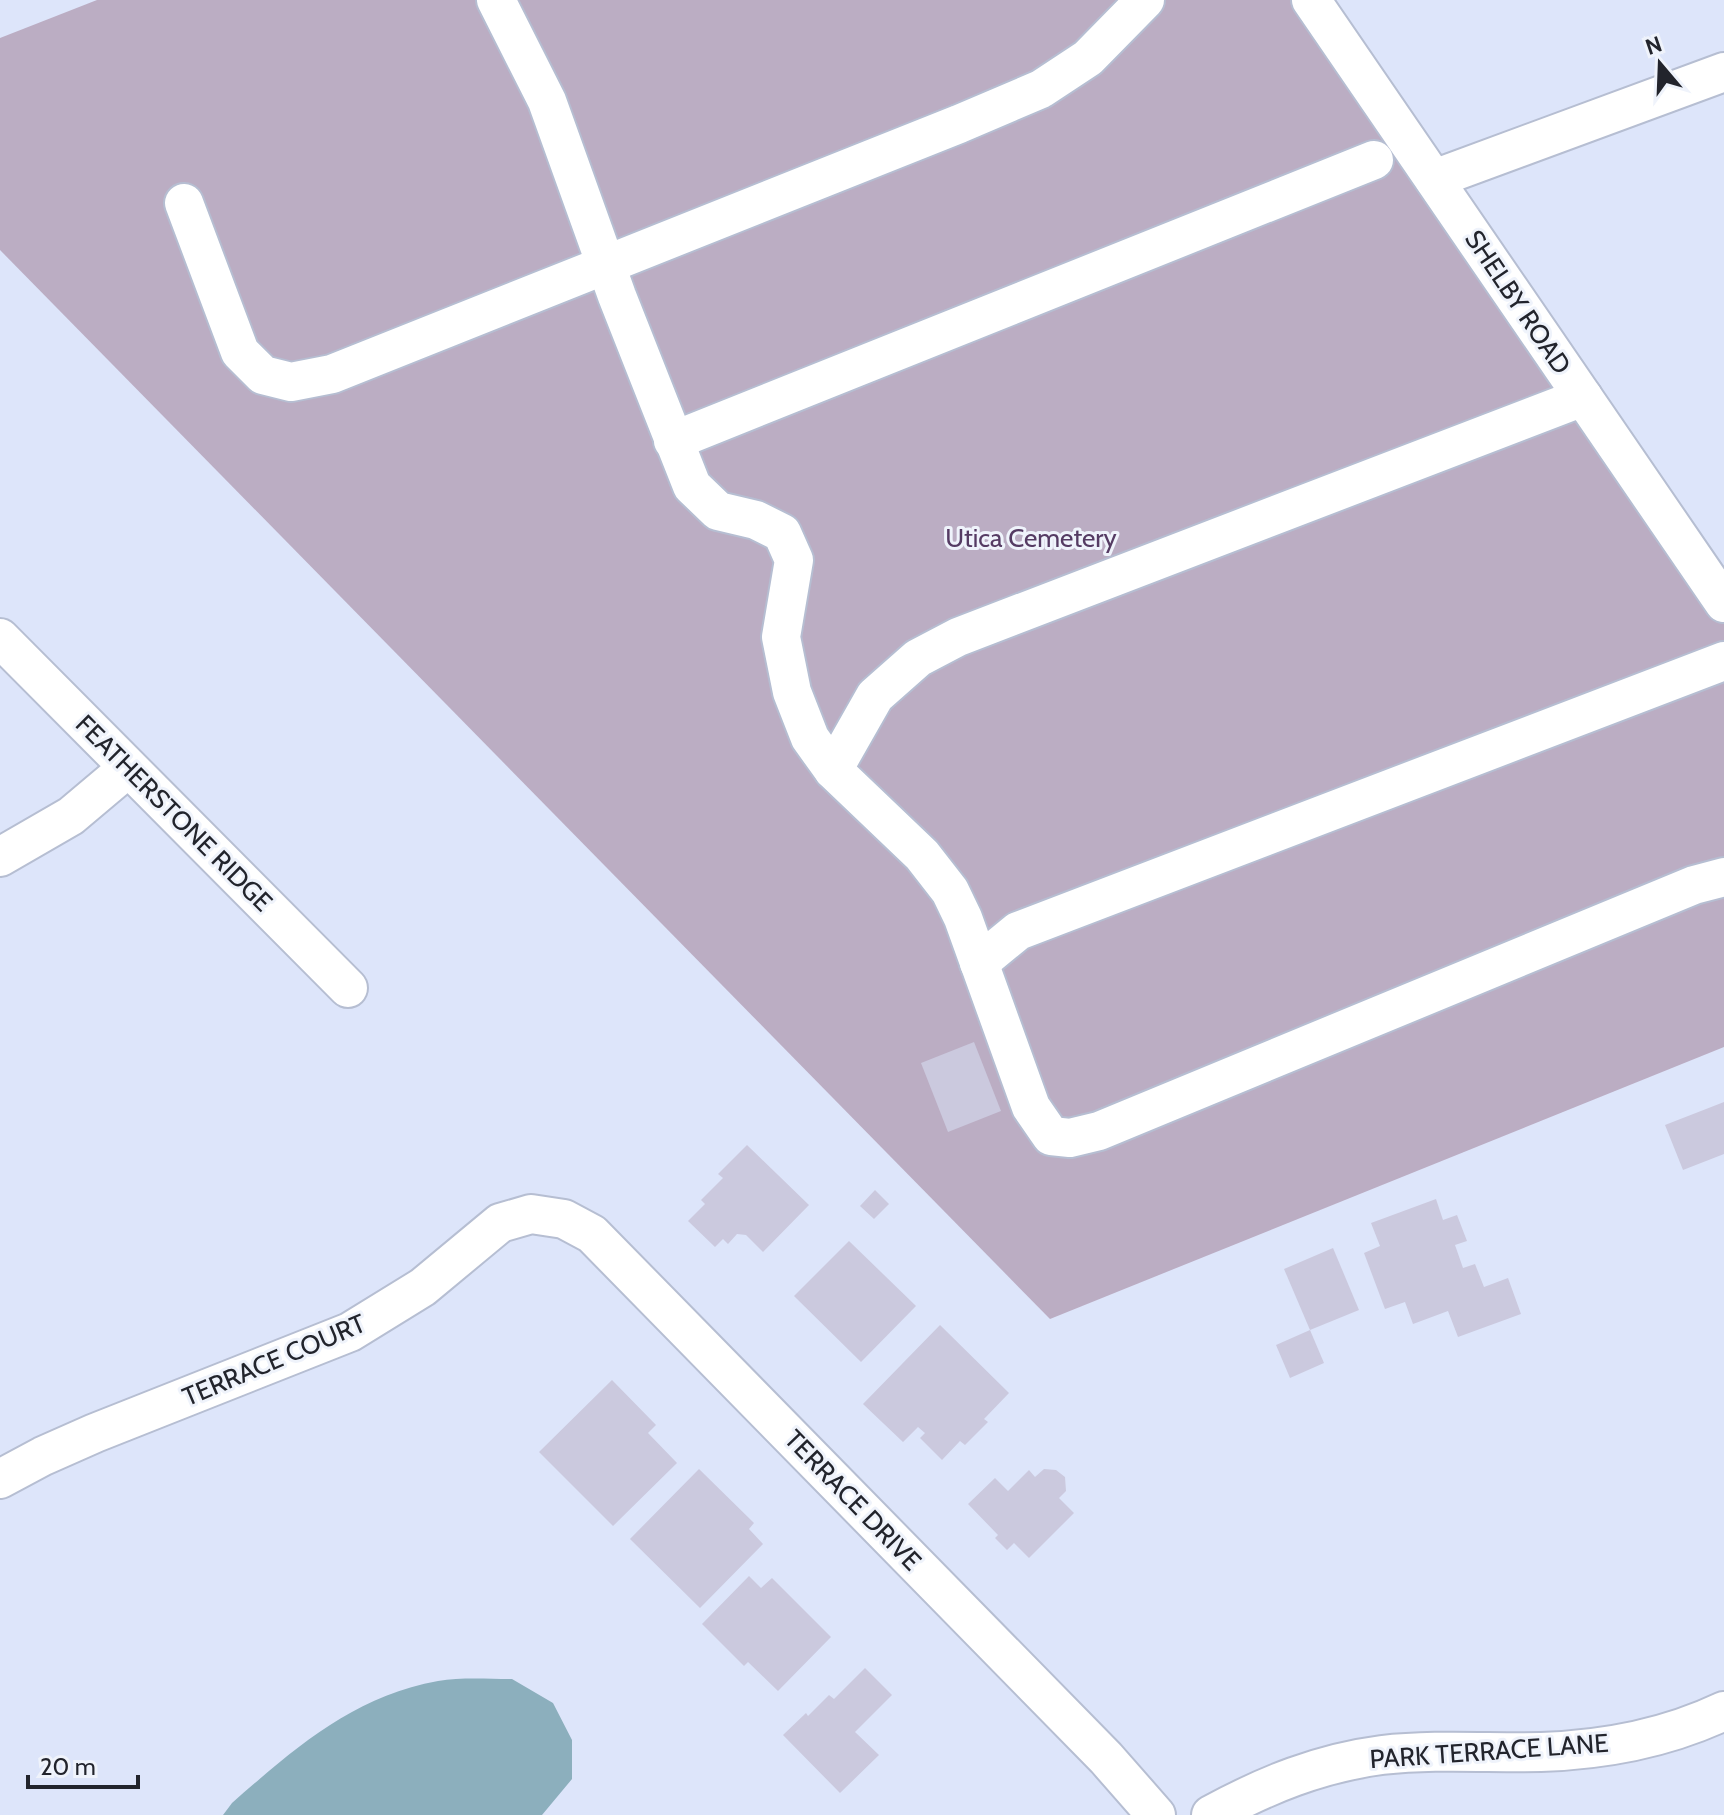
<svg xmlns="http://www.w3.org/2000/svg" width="1724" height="1815" font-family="Cabin,sans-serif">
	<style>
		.green { fill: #bbadc3 }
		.water { fill: #8cafbd }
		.building { fill: #cbc9de }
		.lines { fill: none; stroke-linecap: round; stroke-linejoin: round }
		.minor-casing { stroke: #b6bed2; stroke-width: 42 }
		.minor { stroke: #fff; stroke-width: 38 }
		.labels { text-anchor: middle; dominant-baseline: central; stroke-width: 6; stroke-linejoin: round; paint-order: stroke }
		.street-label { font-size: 26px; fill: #22242c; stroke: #eff3fb }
		.park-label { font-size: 26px; fill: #553b63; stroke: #eff3fb }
	</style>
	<rect width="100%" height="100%" fill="#dde5fa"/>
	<polygon class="green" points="97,0 1311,0 1724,603 1724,1047 1050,1319 0,250 0,38"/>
	<path class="water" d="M 512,1679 L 553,1703 L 572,1740 L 572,1779 L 542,1815 L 223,1815 L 232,1803 C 295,1748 352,1697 438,1681 C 461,1677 488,1679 512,1679 Z"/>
	<g class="building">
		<polygon points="974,1042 1001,1111 948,1132 921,1063"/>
		<polygon points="1724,1102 1724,1154 1683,1170 1665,1125"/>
		<polygon points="747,1145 809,1205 763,1252 746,1235 737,1234 728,1244 723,1239 715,1247 688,1221 705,1204 701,1200 723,1178 718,1174"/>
		<polygon points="875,1190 889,1204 874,1219 860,1206"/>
		<polygon points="1436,1199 1443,1220 1457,1215 1467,1241 1455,1245 1463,1268 1475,1264 1484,1287 1508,1278 1521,1314 1458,1337 1448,1311 1413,1324 1405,1302 1385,1309 1364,1253 1380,1246 1371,1223"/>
		<polygon points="849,1241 916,1306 861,1362 794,1296"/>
		<polygon points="1333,1248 1359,1310 1310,1330 1284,1269"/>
		<polygon points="940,1325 1009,1393 984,1419 988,1422 965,1445 960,1441 942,1460 920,1438 925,1433 918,1427 903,1442 863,1404"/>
		<polygon points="1310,1330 1324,1363 1290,1378 1276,1345"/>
		<polygon points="612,1380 656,1425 648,1433 677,1463 613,1526 539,1452"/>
		<polygon points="699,1469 754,1523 749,1529 763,1544 700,1608 630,1539"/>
		<polygon points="1044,1469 1056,1470 1065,1477 1066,1491 1059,1498 1074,1513 1029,1558 1014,1543 1007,1550 995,1538 998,1535 968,1504 995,1478 1008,1491 1029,1470 1035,1477"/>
		<polygon points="749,1576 761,1588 772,1578 831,1637 778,1691 748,1662 744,1666 702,1624"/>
		<polygon points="865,1668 892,1695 855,1732 879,1755 840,1793 783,1735 806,1713 808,1716 829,1695 834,1699"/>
	</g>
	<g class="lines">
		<defs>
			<g id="minor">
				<polyline points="496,0 547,101 617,296 692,486 718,511 756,520 782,533 794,560 781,637 792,692 810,738 833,770 922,855 950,891 963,918 1031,1107 1051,1136 1070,1138 1099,1131 1694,885 1724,877"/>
				<polyline points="1311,0 1724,603"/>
				<polyline points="1434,179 1724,72"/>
				<polyline points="184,203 240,352 263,375 291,382 332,374 959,124 1041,89 1088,58 1145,0"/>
				<polyline points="673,441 1374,160"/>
				<polyline points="0,638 348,988"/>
				<polyline points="833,770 875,696 918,658 958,637 1583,397"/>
				<polyline points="0,857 71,816 128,768"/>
				<polyline points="979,963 1018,931 1724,661"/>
				<polyline points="0,1479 43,1456 95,1433 350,1332 423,1287 500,1223 531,1214 564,1219 592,1234 1106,1758 1156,1815"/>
				<path d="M 1211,1815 C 1266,1785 1320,1763 1382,1755 C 1435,1749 1488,1753 1541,1752 C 1603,1750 1667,1738 1724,1711"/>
			</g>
		</defs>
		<use href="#minor" class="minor-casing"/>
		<use href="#minor" class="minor"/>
	</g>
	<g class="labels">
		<g class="street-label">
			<text transform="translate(1518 302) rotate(56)">SHELBY ROAD</text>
			<text transform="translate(174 813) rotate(45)">FEATHERSTONE RIDGE</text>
			<text transform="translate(274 1360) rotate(-23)">TERRACE COURT</text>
			<text transform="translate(853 1500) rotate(46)">TERRACE DRIVE</text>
			<text transform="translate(1489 1751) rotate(-4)">PARK TERRACE LANE</text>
		</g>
		<g class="park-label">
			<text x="1031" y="538">Utica Cemetery</text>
		</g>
	</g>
	<g transform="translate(1660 64) rotate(341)" stroke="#eff3fb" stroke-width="6" paint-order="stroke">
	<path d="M0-6L14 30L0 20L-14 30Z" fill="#22242c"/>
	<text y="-12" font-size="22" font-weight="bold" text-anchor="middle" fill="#22242c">N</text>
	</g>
	<path d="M28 1775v12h110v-12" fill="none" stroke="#22242c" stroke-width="4"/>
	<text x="40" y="1775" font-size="24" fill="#22242c" stroke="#eff3fb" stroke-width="6" paint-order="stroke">20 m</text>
</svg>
